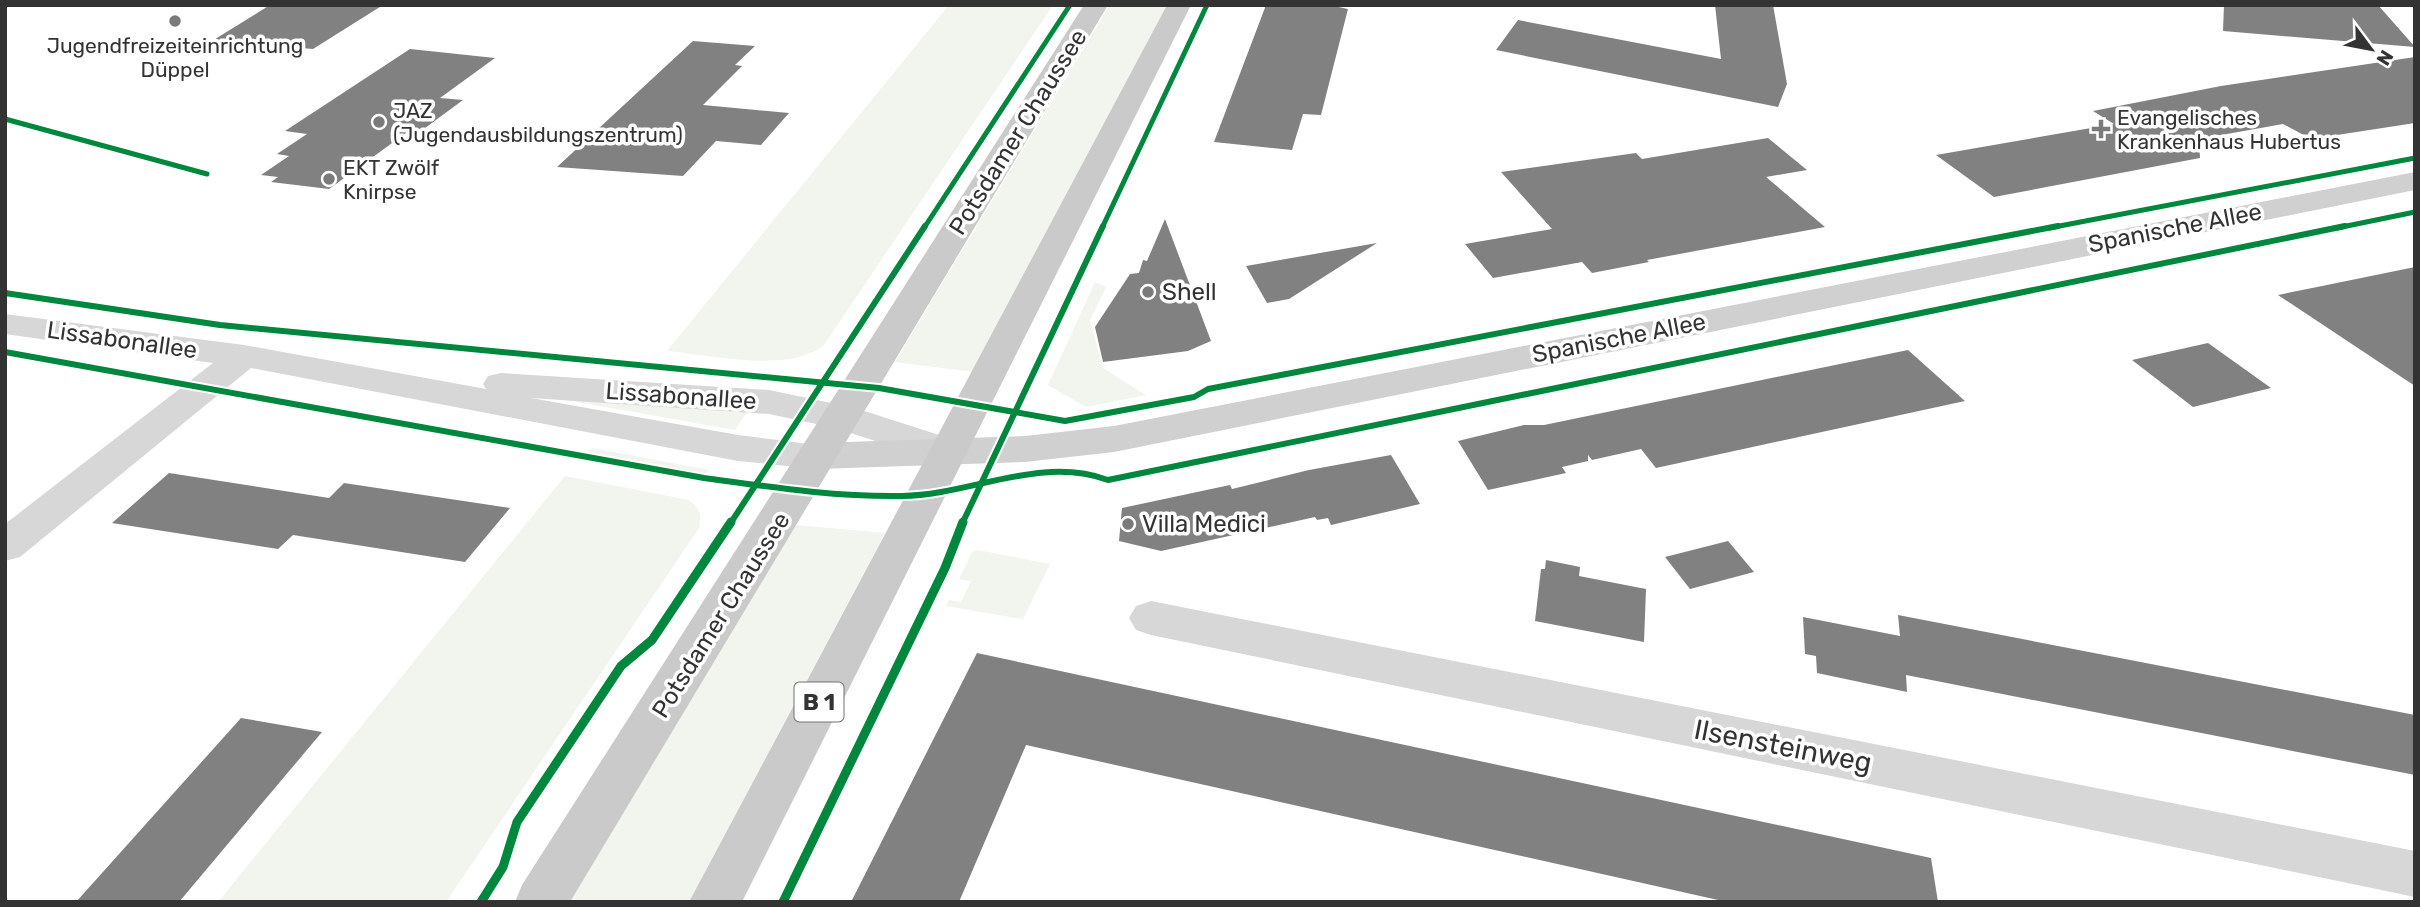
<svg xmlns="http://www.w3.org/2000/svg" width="2420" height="907" font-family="Rubik,sans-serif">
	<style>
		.green { fill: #f1f5ed }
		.building { fill: #818181 }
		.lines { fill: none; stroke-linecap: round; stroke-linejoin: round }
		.minor { fill: #d7d7d7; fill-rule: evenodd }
		.secondary { fill: #d0d0d0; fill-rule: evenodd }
		.primary { fill: #cacaca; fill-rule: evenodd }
		.cycleway-far2-casing { stroke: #fff; stroke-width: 9 }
		.cycleway-far1-casing { stroke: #fff; stroke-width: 10 }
		.cycleway-casing { stroke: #fff; stroke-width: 13 }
		.cycleway-far2 { stroke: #00873e; stroke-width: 5 }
		.cycleway-far1 { stroke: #00873e; stroke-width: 6 }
		.cycleway { stroke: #00873e; stroke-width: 9 }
		.poi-dot { fill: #7a7a7a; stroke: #fff; stroke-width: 2.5 }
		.labels { text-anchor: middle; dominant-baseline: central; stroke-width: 7; stroke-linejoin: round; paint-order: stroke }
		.far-poi-label { font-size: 21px; fill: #333; stroke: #fff; text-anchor: start }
		.shield { fill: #fff; stroke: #707070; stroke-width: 2 }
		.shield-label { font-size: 23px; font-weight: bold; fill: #333 }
		.street-label { font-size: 24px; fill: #333; stroke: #fff }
		.poi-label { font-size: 24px; fill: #333; stroke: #fff; text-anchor: start }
		.near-street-label { font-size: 28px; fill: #333; stroke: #fff }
	</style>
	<rect width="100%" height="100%" fill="#fff"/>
	<g class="green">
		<path d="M 949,5 L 1053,5 L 824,345 C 788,374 712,355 667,351 Z"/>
		<polygon points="1110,5 1167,5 974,372 895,362"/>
		<polygon points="1095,282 1106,287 1090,320 1103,368 1146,395 1086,407 1048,385"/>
		<polygon points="549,397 749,409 735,430"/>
		<polygon points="592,448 709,470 705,475 587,453"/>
		<path d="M 565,476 L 689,500 C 700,508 702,516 699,528 L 446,902 L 218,902 Z"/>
		<polygon points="796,525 885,533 689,902 569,902"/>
		<polygon points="978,550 1050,564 1023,619 946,606 949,600 961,602 971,581 959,579 972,552"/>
	</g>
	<g class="building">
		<polygon points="270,5 383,5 313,49 212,41"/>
		<polygon points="1266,5 1329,5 1348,9 1321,115 1303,114 1292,150 1214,142"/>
		<polygon points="1715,5 1773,5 1787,84 1778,107 1496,50 1518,20 1721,59"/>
		<polygon points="2224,5 2378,5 2415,47 2223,31"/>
		<polygon points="693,41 755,46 735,65 742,66 703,105 789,113 761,145 716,141 683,176 557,167"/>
		<polygon points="410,49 495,58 440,98 463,100 421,131 410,130 329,189 271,182 278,177 261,175 289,156 277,154 307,134 285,131"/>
		<polygon points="2415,57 2415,123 2311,139 2283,124 2199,139 2200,158 1994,197 1936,155 2114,124 2093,111 2221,86"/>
		<polygon points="1768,138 1807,170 1766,177 1825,227 1647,260 1649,262 1592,273 1582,262 1493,278 1465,244 1552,229 1501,172 1636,153 1642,159"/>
		<polygon points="1165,219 1211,341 1188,351 1103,362 1095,327 1130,274 1139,273 1143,260 1147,261"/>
		<polygon points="1377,243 1289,299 1267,303 1246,266"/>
		<polygon points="2415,267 2415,386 2278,295 2322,286"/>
		<polygon points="2208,343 2271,388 2193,407 2132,360"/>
		<polygon points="1908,350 1965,401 1656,468 1641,449 1592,460 1588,455 1588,461 1562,467 1566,473 1488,490 1458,441 1524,425 1544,425"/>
		<polygon points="1391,455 1420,504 1331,525 1328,518 1317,520 1315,517 1161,551 1119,541 1122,508 1230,485 1232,489 1309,470"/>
		<polygon points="169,473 329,498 344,483 510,508 465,562 293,535 278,549 112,523"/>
		<polygon points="1728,541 1754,572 1690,589 1665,557"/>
		<polygon points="1546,560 1580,567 1579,576 1646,589 1644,642 1535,621 1541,569 1545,569"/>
		<polygon points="1898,615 2415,715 2415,775 1906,675 1907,692 1817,673 1816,656 1805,654 1803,617 1900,636"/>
		<polygon points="977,653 1931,858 1938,902 1727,902 1026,745 959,902 851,902"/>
		<polygon points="241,718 322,732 179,902 76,902"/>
	</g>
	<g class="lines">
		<g class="minor">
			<polygon points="5,314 244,345 486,389 483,384 488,376 501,373 769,390 855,408 964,443 969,452 964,461 950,465 835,428 769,414 531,398 738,435 832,447 837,456 832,465 818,469 738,461 251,368 20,557 5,561 5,524 213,363 5,334"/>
			<polygon points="1151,601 2415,851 2415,897 1151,635 1136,630 1129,618 1136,606"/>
		</g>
		<polygon class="secondary" points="2415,172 2415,190 1114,452 1025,462 818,469 804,465 799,456 804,447 818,443 1025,436 1114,426"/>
		<g class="primary">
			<polygon points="1084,5 1108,5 570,902 515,902 522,885"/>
			<polygon points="1167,5 1191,5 742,902 689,902"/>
		</g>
		<defs>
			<g id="cycleway-far2">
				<polyline points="5,119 207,174"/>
				<polyline points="924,228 1070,5"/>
				<polyline points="1102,228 1207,5"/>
				<polyline points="2049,228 2415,158"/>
				<polyline points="2337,228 2415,212"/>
			</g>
			<g id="cycleway-far1">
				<polyline points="5,293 220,325 879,388 1065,421 1194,397 1208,389 2058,226"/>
				<path d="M 5,352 L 704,478 C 770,487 835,497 902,496 C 971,495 1040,455 1108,480 L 2345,226"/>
				<polyline points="730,524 925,226"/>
				<polyline points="962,524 1103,226"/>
			</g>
			<g id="cycleway">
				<polyline points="481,902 503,867 517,822 621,666 652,640 731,522"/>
				<polyline points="783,902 945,568 963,522"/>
			</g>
		</defs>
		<use href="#cycleway-far2" class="cycleway-far2-casing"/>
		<use href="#cycleway-far1" class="cycleway-far1-casing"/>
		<use href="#cycleway" class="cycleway-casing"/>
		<use href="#cycleway-far2" class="cycleway-far2"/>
		<use href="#cycleway-far1" class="cycleway-far1"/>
		<use href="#cycleway" class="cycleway"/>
	</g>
	<g class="poi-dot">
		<circle cx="175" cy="21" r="7"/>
		<circle cx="379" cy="122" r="7"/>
		<path d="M2097.5 118.5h7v7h7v7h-7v7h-7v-7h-7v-7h7z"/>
		<circle cx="329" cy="179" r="7"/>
		<circle cx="1148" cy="292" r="7"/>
		<circle cx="1128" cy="524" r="7"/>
	</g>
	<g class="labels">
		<g class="far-poi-label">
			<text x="175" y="45" text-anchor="middle">Jugendfreizeiteinrichtung<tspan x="175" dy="24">Düppel</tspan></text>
			<text x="393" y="110">JAZ<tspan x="393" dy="24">(Jugendausbildungszentrum)</tspan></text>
			<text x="2117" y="117">Evangelisches<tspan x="2117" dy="24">Krankenhaus Hubertus</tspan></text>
			<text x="343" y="167">EKT Zwölf<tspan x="343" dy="24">Knirpse</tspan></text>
		</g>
		<rect class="shield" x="794.5" y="682.5" width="49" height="39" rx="5"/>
		<g class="shield-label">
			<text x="819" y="702">B 1</text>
		</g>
		<g class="street-label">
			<text transform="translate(1018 132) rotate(-58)">Potsdamer Chaussee</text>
			<text transform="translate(2175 228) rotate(-11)">Spanische Allee</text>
			<text transform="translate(1619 338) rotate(-11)">Spanische Allee</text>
			<text transform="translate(122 340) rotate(8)">Lissabonallee</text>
			<text transform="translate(681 396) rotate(4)">Lissabonallee</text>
			<text transform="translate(721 615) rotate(-58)">Potsdamer Chaussee</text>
		</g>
		<g class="poi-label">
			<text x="1162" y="292">Shell</text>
			<text x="1142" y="524">Villa Medici</text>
		</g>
		<g class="near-street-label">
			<text transform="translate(1783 746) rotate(11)">Ilsensteinweg</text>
		</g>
	</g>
	<rect width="2420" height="907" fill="none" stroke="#333333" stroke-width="14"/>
	<g transform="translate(2371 49) rotate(122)" stroke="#ffffff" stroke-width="5" paint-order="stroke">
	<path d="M0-5L12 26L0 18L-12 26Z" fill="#333333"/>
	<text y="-10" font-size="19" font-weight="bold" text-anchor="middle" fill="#333333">N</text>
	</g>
</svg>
